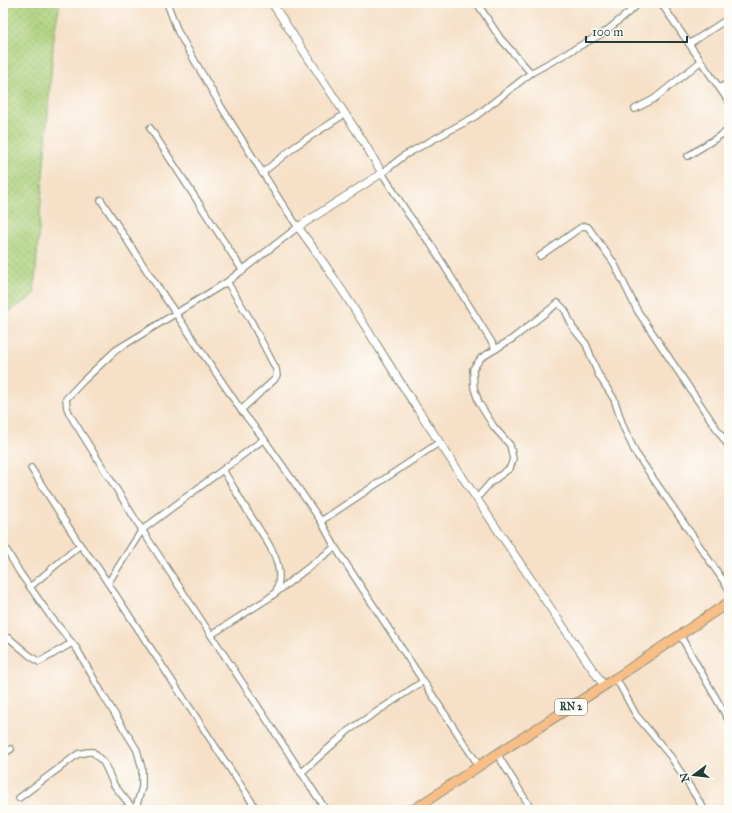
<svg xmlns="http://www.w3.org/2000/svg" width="732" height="813" font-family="'IM FELL Great Primer',serif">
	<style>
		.grass { fill: url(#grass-dots); stroke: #648657 }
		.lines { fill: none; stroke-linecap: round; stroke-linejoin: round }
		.minor-casing { stroke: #8a8e7e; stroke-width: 8 }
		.tertiary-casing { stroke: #8a8e7e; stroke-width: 9 }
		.primary-casing { stroke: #8a8e7e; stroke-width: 11 }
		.minor { stroke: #fff; stroke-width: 5.5 }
		.tertiary { stroke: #fff; stroke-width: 7 }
		.primary { stroke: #f7be87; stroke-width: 9 }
		.labels { text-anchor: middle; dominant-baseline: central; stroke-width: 3.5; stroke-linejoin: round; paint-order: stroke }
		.shield { fill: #fdfcf7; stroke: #62766e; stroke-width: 1 }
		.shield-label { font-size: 10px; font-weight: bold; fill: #1f3d34 }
	</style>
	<defs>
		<pattern id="grass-dots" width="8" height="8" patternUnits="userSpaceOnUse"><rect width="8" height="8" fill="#aad07a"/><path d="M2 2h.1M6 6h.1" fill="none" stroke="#8aaa65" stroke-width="1.8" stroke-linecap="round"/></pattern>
	</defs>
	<rect width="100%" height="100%" fill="#fdfcf7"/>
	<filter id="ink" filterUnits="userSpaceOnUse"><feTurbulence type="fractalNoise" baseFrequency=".025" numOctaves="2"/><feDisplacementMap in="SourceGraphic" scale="8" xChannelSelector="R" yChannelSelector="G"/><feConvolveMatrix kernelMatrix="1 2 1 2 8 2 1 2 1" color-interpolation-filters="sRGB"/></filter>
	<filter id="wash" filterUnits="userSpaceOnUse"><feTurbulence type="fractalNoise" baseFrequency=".012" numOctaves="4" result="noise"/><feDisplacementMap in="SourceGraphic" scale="16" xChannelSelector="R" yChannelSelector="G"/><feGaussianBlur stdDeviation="0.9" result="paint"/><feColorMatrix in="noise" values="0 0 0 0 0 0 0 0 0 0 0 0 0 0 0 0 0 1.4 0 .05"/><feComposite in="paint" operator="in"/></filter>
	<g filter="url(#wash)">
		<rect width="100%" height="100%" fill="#f6e0c7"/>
		<polygon class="grass" points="3,3 60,3 54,34 34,295 3,316"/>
	</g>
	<g filter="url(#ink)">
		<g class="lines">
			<defs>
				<g id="minor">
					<polyline points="167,3 178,32 222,108 281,202 298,227 227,282 116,350 83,381 66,399 67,408 70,415 142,530 326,810"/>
					<polyline points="477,3 500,38 531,73"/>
					<polyline points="661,3 729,102"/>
					<polyline points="689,44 729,18"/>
					<polyline points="720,88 729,82"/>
					<polyline points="635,109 654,99 700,62"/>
					<polyline points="150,128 243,271"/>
					<polyline points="688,156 729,130"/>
					<polyline points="262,173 297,145 345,114"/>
					<polyline points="101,200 143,265 241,410 264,439 321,521 335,547 479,766"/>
					<polyline points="540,256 580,228 584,226 588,227 614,263 637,310 729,447"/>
					<polyline points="227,282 250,319 276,369 277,375 274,380 241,410"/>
					<polyline points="496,349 430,243 408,214 382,173 405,155 476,116 531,73 605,32 640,3"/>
					<path d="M 223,470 C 233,486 242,503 252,518 C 266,540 287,565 276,592"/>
					<polyline points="477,498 490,483 510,468 513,459 510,445 494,427 479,403 474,388 473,369 481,358 512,339 558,303 565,310 573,328 586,344 598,374 614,399 623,426 635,452 729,589"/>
					<polyline points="321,521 440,442"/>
					<polyline points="3,544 20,573 51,617 77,649 103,695 137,750 142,769 142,787 137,804 134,809 126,808 122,810"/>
					<polyline points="80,545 96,565 257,810"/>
					<polyline points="108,583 142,530 264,439"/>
					<polyline points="30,587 80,545 31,468"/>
					<polyline points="211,635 269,598 335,547"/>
					<polyline points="680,635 729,721"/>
					<polyline points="3,641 9,638 29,655 39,662 72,643"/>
					<polyline points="616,678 636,715 671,757 704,809"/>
					<polyline points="3,754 11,749"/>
					<polyline points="497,754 532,810"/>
					<polyline points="301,773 349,730 422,682"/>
					<polyline points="19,798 78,754 88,752 93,752 104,763 114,785 134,810"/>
				</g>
				<path id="tertiary" d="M 272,3 L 363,141 L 382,173 L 298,227 C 340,283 375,343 413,402 C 475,497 539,592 604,686"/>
				<polyline id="primary" points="413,810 497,754 616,678 729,602"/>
			</defs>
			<use href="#minor" class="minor-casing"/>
			<use href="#tertiary" class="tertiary-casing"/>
			<use href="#primary" class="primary-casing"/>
			<use href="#minor" class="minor"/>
			<use href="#tertiary" class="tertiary"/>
			<use href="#primary" class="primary"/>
		</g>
	</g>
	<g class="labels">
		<rect class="shield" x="555" y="699" width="32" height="16" rx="3"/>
		<g class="shield-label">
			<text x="571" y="707">RN 2</text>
		</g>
	</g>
	<rect width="732" height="813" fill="none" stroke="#fdfcf7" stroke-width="16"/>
	<g transform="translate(694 775) rotate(255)" stroke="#fdfcf7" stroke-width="3" paint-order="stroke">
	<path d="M0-3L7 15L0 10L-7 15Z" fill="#1f3d34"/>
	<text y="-6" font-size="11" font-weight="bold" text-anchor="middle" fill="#1f3d34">N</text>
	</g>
	<path d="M586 36v6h101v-6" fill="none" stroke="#1f3d34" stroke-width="2"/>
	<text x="592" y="36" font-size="12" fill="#1f3d34" stroke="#fdfcf7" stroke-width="3" paint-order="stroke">100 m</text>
</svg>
